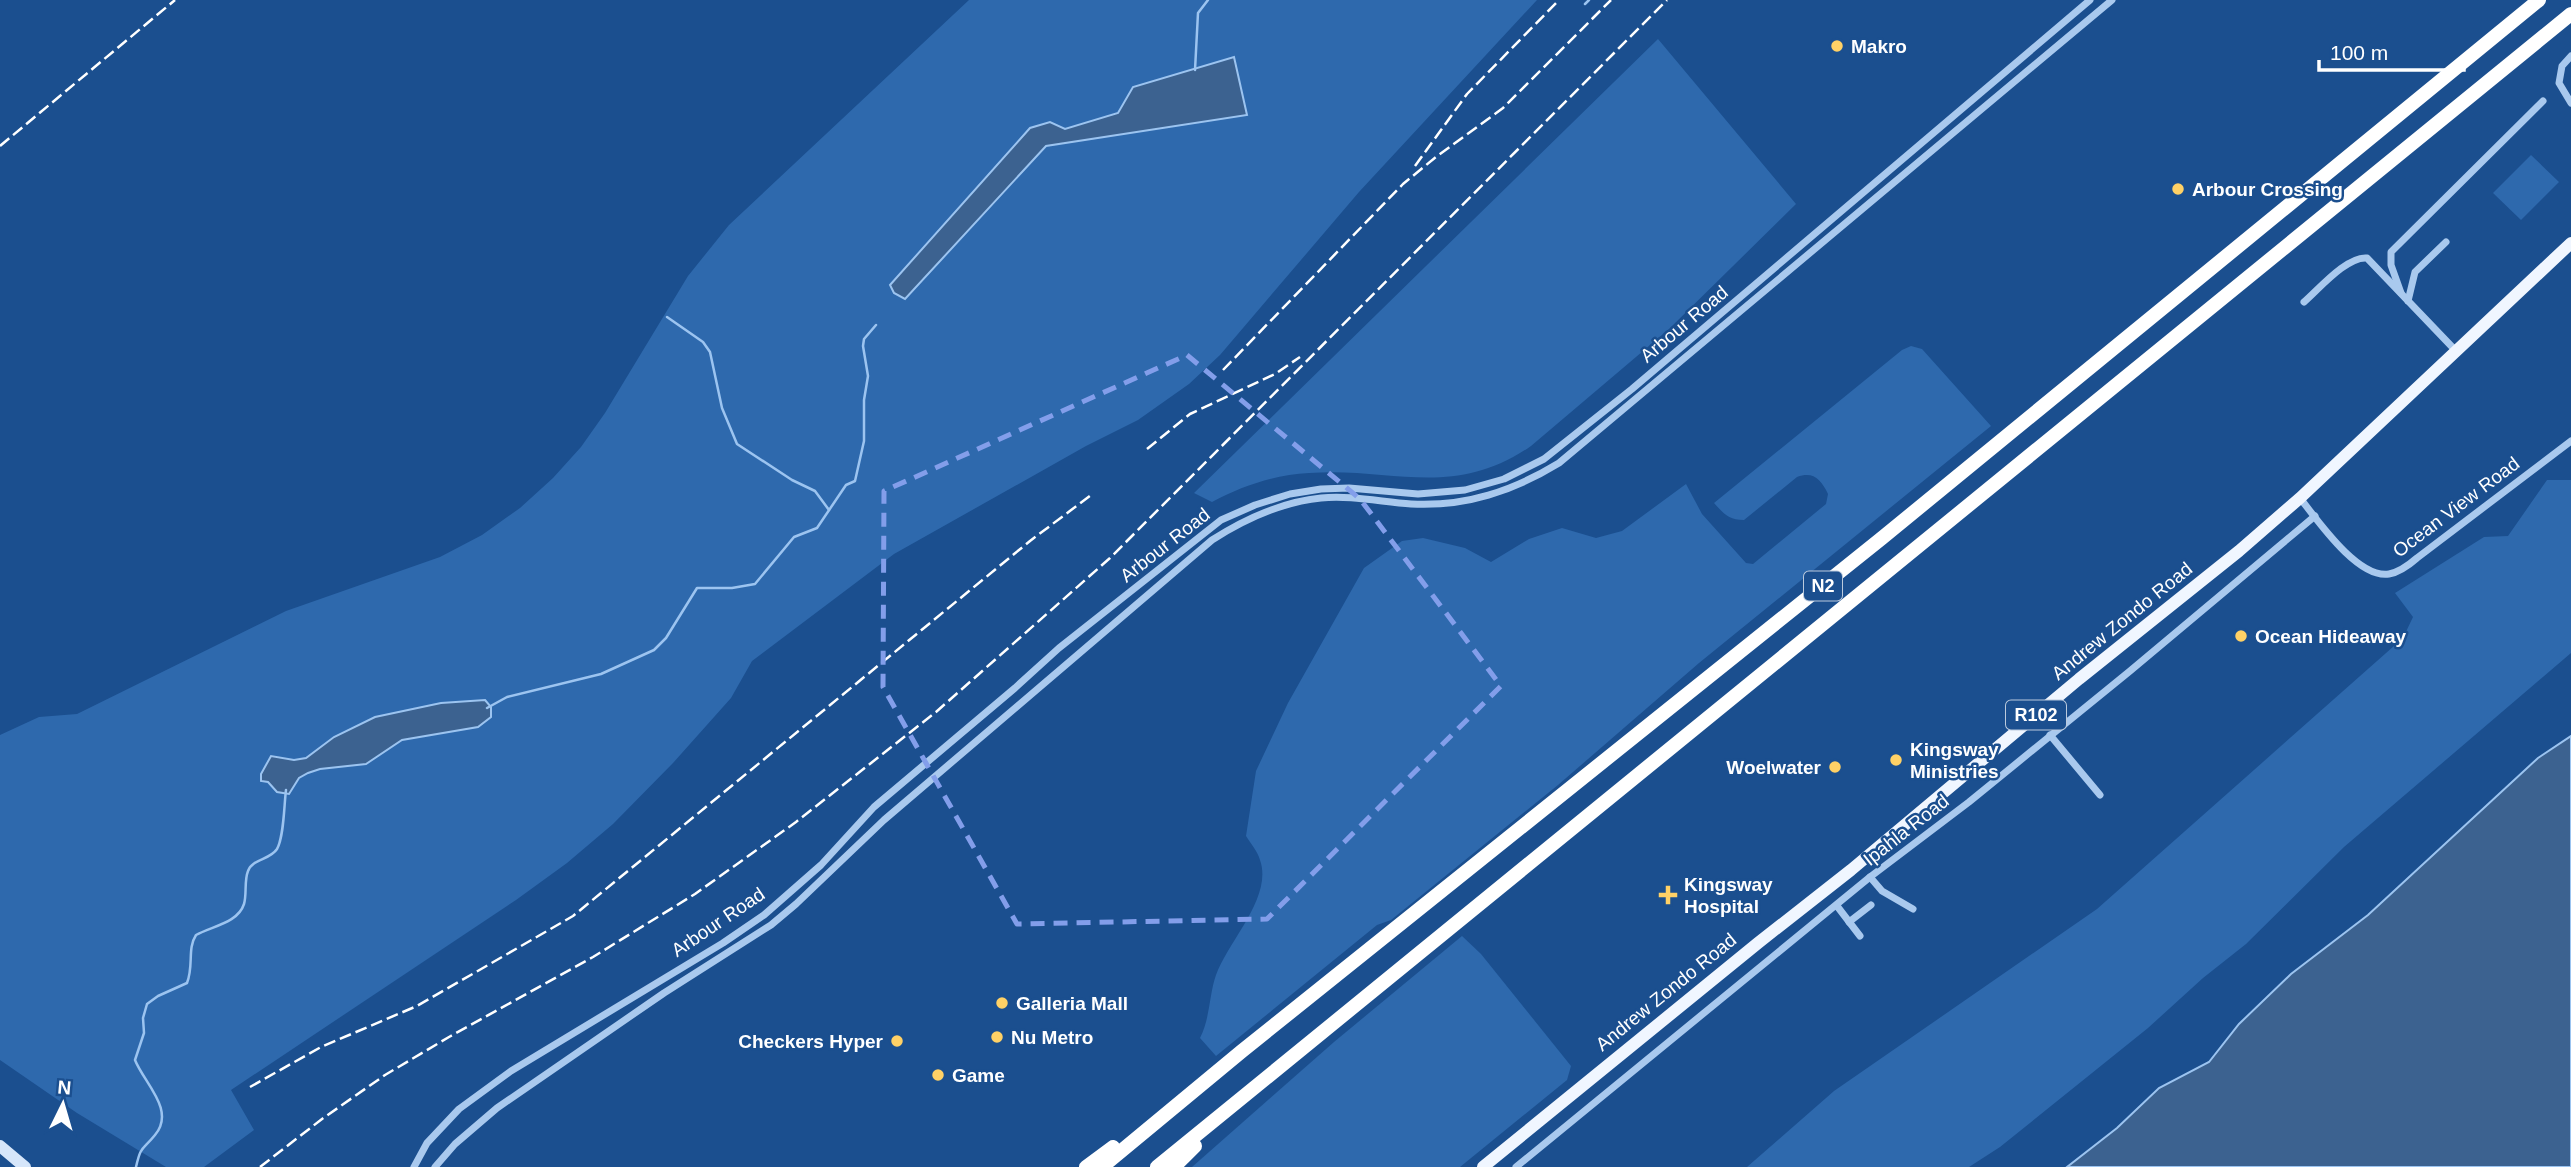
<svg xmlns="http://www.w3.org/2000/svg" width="2571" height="1167" font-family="Arial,sans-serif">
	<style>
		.green { fill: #2e69ad; fill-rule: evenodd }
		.water { fill: #3c6290; stroke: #9cc4f0; stroke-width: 2 }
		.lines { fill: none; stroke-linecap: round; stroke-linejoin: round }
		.stream { stroke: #9cc4f0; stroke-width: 2.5 }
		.minor { stroke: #a9c9ee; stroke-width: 7 }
		.secondary { stroke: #d6e6fa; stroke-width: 12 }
		.primary { stroke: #f0f6ff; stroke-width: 12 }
		.motorway { stroke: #fff; stroke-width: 14 }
		.rail { stroke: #fff; stroke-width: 2.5; stroke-dasharray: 12 5; stroke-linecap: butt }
		.marked { fill: none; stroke: #839eea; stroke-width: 5; stroke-dasharray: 14 9; stroke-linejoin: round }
		.poi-dot { fill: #ffd166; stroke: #1b4f8f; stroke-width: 2.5 }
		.labels { text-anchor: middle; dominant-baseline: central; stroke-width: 5; stroke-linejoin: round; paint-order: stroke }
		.shield { fill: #1b4f8f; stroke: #bbcadd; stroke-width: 2 }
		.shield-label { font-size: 18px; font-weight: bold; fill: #fff }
		.poi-label { font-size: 19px; font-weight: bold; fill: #fff; stroke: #1b4f8f; text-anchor: start }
		.street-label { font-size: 19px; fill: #fff; stroke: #1b4f8f }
	</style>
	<rect width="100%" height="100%" fill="#1b4f8f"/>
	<g class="green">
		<path d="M 969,0 L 1537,0 L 1359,192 L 1220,355 L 1189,384 L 1138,420 L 1086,446 L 894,554 L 752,661 L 731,698 L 673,763 L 613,824 L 567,863 L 516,900 L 231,1090 L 254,1130 L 204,1167 L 166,1167 L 77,1113 L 0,1060 L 0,735 L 39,717 L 77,714 L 286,611 L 440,557 L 482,535 L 520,508 L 553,478 L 581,447 L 605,413 L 688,276 L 729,225 ZM 1133,86 L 1246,115 L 1046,146 L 905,299 L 894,293 L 890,285 L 1030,128 L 1050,122 L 1065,129 L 1118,113 ZM 471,701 L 478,727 L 402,740 L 366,764 L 320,769 L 308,773 L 277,792 L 268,782 L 294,760 L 306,758 L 334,737 L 417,709 L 441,703 Z"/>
		<path d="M 1658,39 L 1796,204 L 1669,329 L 1531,446 C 1453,500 1393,467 1309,473 C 1274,475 1242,486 1212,502 L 1194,493 Z"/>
		<polygon points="2531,155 2559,182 2521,220 2493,193"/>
		<path d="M 1911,346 L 1922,349 L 1991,426 L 1699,663 L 1558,785 L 1391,920 L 1377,925 L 1216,1056 L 1200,1038 C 1210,1019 1209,995 1216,975 C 1229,940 1273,897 1260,860 C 1258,852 1251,844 1246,836 L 1256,771 L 1288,703 L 1364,568 L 1402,541 L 1423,538 L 1465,548 L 1491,562 L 1529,539 L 1562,528 L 1596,538 L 1622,531 L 1686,484 L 1702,514 L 1746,563 L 1753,564 L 1826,504 L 1828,494 C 1821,479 1813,471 1797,477 L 1744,520 C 1729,520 1724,514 1714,503 L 1902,350 Z"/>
		<polygon points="2547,480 2571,480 2571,653 2344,847 2246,944 2203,978 2148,1028 2000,1147 1969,1167 1747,1167 1834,1091 2097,909 2403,638 2413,617 2395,593 2484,537 2508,536"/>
		<polygon points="1462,936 1481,954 1571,1066 1567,1080 1460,1167 1192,1167 1334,1042"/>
	</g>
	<g class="water">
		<polygon points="1234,57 1247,115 1046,146 905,299 894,293 890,285 1030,128 1050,122 1065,129 1118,113 1133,87"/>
		<polygon points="485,700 491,707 491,717 478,727 402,740 366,764 320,769 308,773 299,778 289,794 277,792 268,782 261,781 261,774 271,756 294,760 306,758 334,737 375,717 441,703"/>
		<polygon points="2571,736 2571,1167 2067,1167 2117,1128 2159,1088 2209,1062 2239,1024 2291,974 2368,915 2538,758"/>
	</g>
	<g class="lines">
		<g class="stream">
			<polyline points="1585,4 1589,0"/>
			<polyline points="1195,70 1198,13 1208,0"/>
			<polyline points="667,317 703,342 710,352 722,408 737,444 792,480 815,491 829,510"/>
			<polyline points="487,708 507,697 601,674 654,650 666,638 697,588 732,588 755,584 794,537 817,528 846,485 855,481 864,441 864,400 868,376 863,346 864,339 876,325"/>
			<path d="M 136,1167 C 141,1145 142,1151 155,1135 C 176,1110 144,1083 135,1060 L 144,1033 L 143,1018 L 147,1004 L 158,996 L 187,983 C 194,965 187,949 196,935 C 212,926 238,923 244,904 C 247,894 244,881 248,871 C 252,859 270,860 277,849 C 284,837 284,805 286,790"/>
		</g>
		<g class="minor">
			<polyline points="2571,56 2562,66 2559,83 2571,103"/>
			<polyline points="2401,293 2391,265 2391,252 2543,101"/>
			<polyline points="2408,301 2415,272 2446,242"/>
			<path d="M 2304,302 C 2319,289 2347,256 2367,258 L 2456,351"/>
			<path d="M 2300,498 C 2318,521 2358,579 2389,574 C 2400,572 2409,565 2417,558 L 2571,441"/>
			<polyline points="2050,735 2100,795"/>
			<polyline points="1870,877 1882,891 1913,909"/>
			<polyline points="1837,906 1860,936"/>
			<polyline points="1849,922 1871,905"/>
			<polyline points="414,1167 427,1143 459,1109 511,1071 723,943 764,915 821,865 874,807 1015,688 1059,648 1221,520 1255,505 1290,494 1321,489 1349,488 1418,494 1465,490 1504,479 1544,459 1632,389 2090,0"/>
			<path d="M 435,1167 L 455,1144 L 497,1108 L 664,993 L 771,925 L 796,904 L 884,820 L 1212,540 C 1245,519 1281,502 1321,498 C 1350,495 1382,502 1411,504 C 1466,507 1513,491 1559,463 L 2112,0"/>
			<polyline points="1516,1167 1870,877 1969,802 2130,671 2315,516"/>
		</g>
		<polyline class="secondary" points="0,1146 25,1167"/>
		<polyline class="primary" points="1483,1167 1758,943 1851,870 2079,679 2239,551 2300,498 2571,243"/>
		<g class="motorway">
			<polyline points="1086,1167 1113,1147"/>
			<polyline points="1102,1167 1242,1051 1882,538 2539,0"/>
			<polyline points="1157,1167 2571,14"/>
			<polyline points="1174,1167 1195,1146"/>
		</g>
		<g class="rail">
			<polyline points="0,146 175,0"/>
			<polyline points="1415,166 1467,94 1559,0"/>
			<polyline points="1223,370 1403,184 1436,157 1503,108 1611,0"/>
			<polyline points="1147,449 1190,414 1275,374 1300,357"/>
			<polyline points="250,1087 321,1047 417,1006 573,916 1030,541 1091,495"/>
			<polyline points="260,1167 322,1119 385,1075 449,1037 593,957 695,894 796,822 936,712 1110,558 1667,0"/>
		</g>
	</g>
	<path class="marked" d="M 1187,355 L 1360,499 L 1501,686 L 1267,919 L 1017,924 L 883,687 L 884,491 Z"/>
	<g class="poi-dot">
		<circle cx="1837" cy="46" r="7"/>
		<circle cx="2178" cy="189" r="7"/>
		<circle cx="2241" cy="636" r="7"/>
		<circle cx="1896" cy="760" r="7"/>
		<circle cx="1835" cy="767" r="7"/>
		<path d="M1664.5 884.5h7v7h7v7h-7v7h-7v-7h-7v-7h7z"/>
		<circle cx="1002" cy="1003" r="7"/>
		<circle cx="997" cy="1037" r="7"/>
		<circle cx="897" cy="1041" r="7"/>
		<circle cx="938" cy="1075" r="7"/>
	</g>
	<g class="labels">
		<g class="shield">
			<rect x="1804" y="571.5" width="38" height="29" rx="5"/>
			<rect x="2006" y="700.5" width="60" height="29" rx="5"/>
		</g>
		<g class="shield-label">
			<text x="1823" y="586">N2</text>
			<text x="2036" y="715">R102</text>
		</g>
		<g class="poi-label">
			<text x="1851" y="46">Makro</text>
			<text x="2192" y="189">Arbour Crossing</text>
			<text x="2255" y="636">Ocean Hideaway</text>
			<text x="1910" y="749">Kingsway<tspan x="1910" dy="22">Ministries</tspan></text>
			<text x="1821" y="767" text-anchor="end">Woelwater</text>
			<text x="1684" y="884">Kingsway<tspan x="1684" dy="22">Hospital</tspan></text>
			<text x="1016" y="1003">Galleria Mall</text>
			<text x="1011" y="1037">Nu Metro</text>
			<text x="883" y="1041" text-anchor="end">Checkers Hyper</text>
			<text x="952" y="1075">Game</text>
		</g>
		<g class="street-label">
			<text transform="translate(1684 324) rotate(-40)">Arbour Road</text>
			<text transform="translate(2456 507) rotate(-37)">Ocean View Road</text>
			<text transform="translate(1165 545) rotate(-38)">Arbour Road</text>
			<text transform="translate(2122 621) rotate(-39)">Andrew Zondo Road</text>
			<text transform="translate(1906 830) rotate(-38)">Ipahla Road</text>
			<text transform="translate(718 922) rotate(-34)">Arbour Road</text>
			<text transform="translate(1666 992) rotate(-39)">Andrew Zondo Road</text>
		</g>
	</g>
	<g transform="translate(63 1104) rotate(5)" stroke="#1b4f8f" stroke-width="5" paint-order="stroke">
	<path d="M0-5L12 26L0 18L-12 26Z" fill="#ffffff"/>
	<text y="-10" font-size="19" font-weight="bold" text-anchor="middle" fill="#ffffff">N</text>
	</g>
	<path d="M2319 60v10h145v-10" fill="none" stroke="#ffffff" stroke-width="3.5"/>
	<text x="2330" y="60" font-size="21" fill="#ffffff" stroke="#1b4f8f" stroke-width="5" paint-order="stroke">100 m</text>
</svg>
